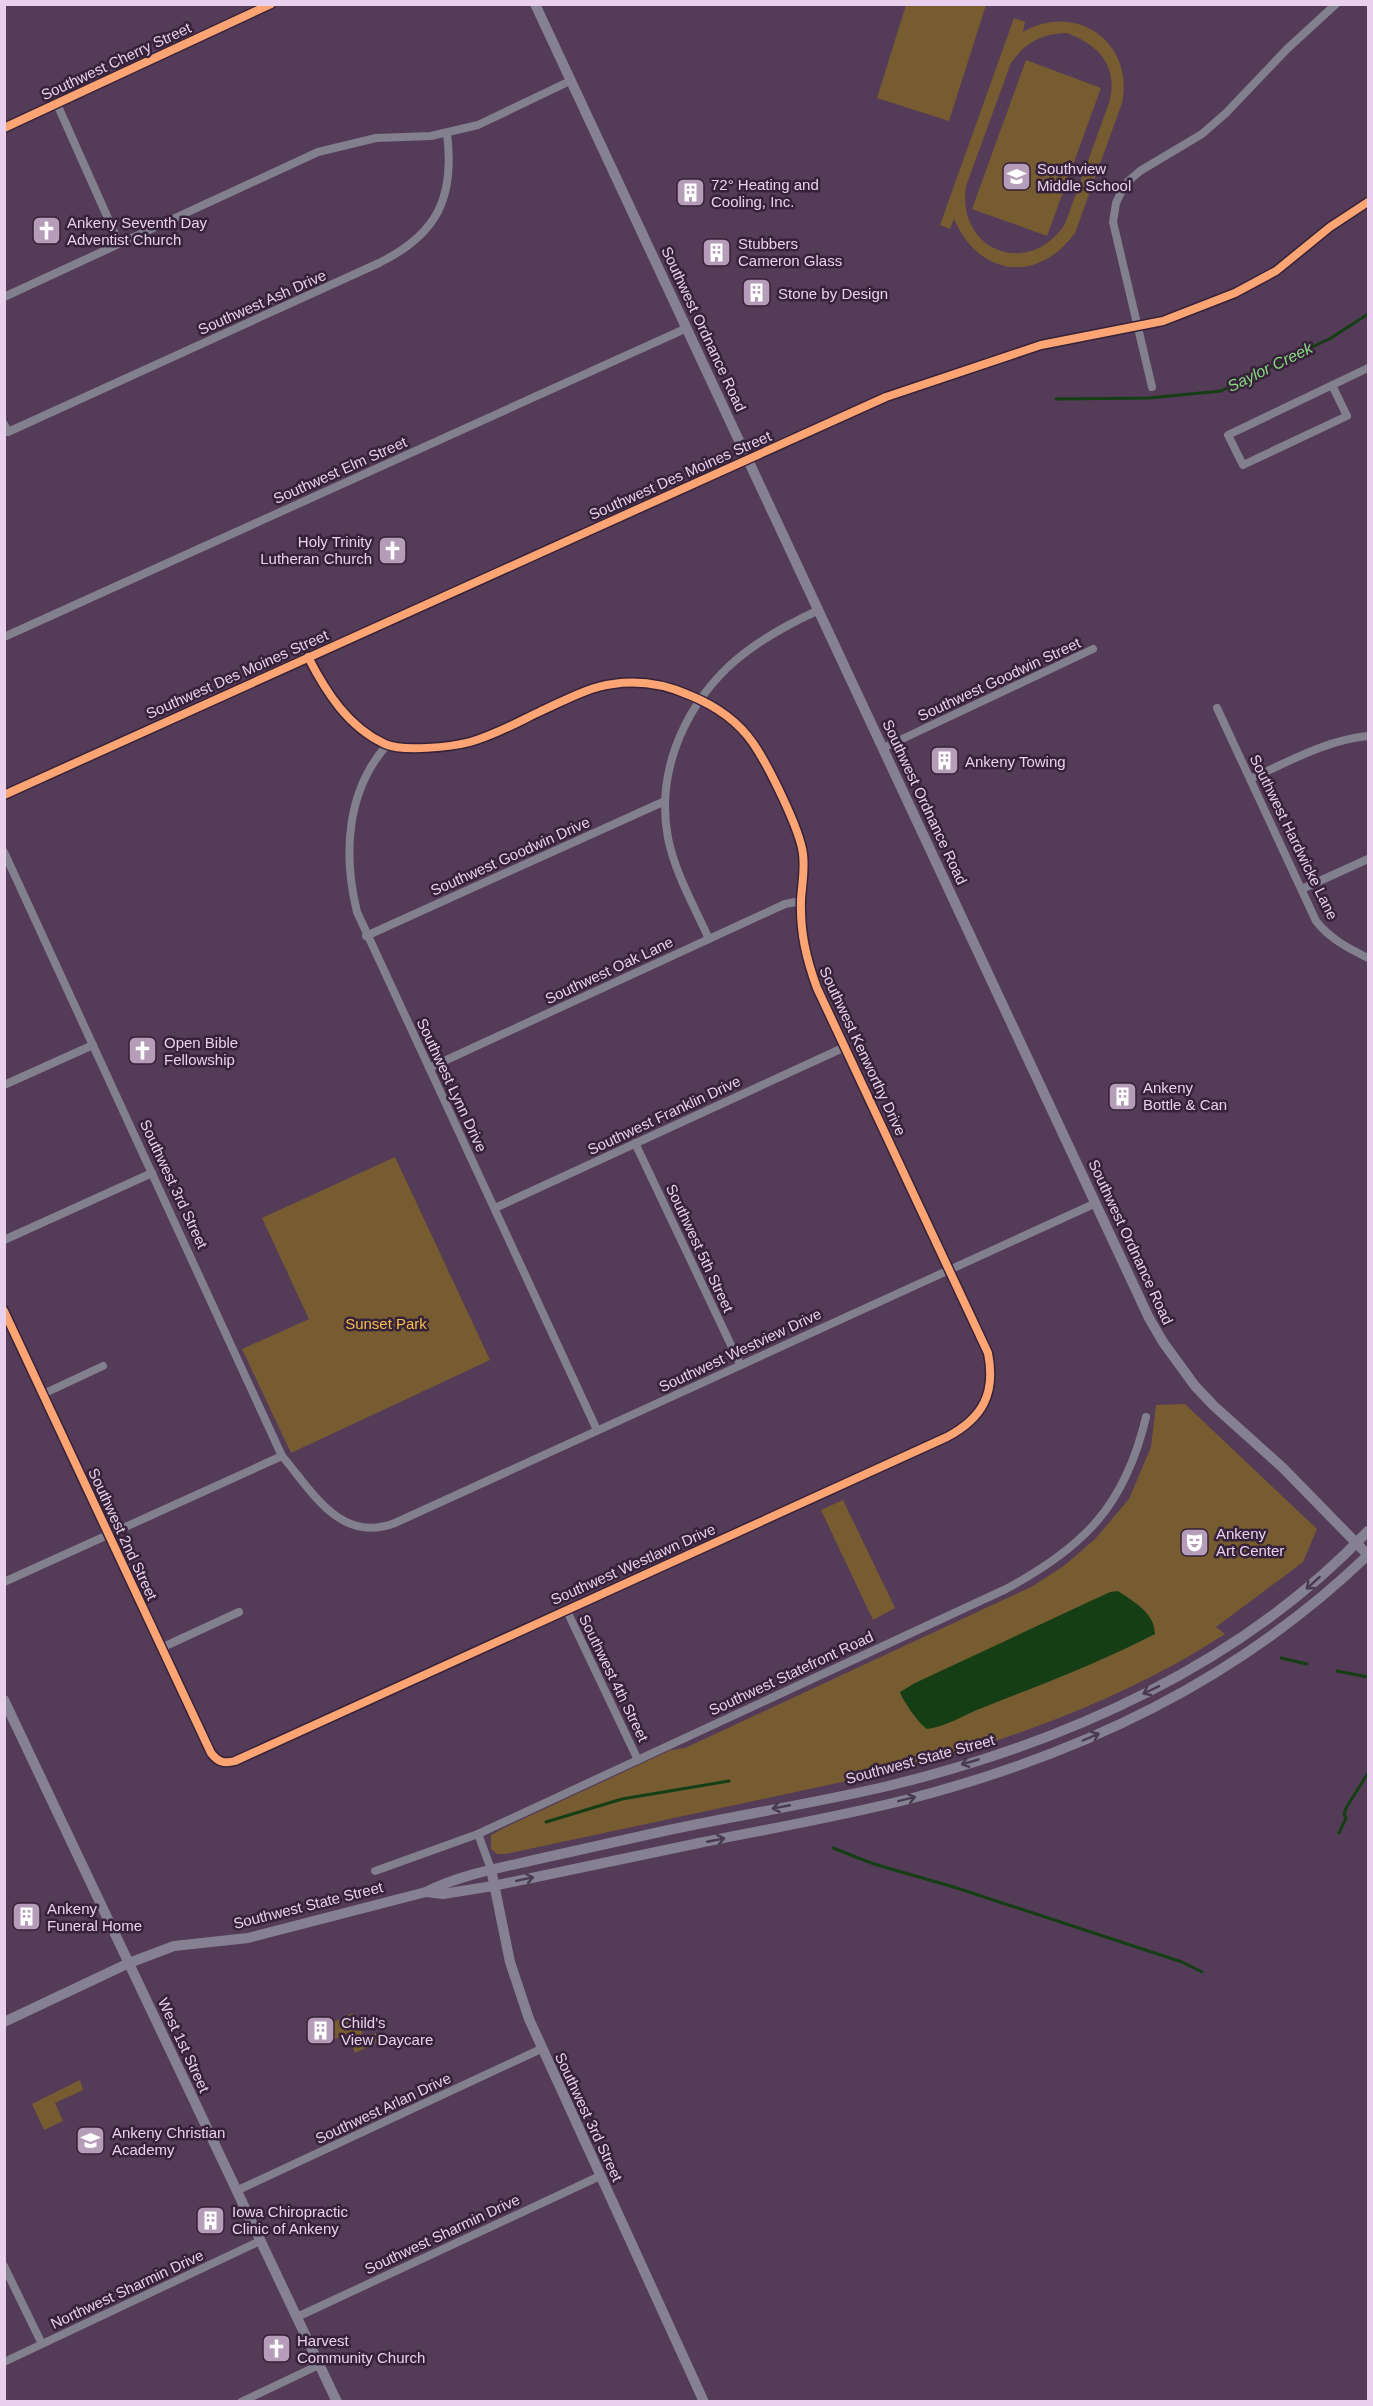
<svg xmlns="http://www.w3.org/2000/svg" width="1373" height="2406" font-family="Arial,sans-serif">
	<style>
		.green { fill: #775c31; fill-rule: evenodd }
		.water { fill: #153e14 }
		.lines { fill: none; stroke-linecap: round; stroke-linejoin: round }
		.stream { stroke: #153e14; stroke-width: 3 }
		.street { stroke: #827f8e; stroke-width: 8 }
		.secondary { stroke: #858193; stroke-width: 10 }
		.cycleway-casing { stroke: #362239; stroke-width: 11 }
		.cycleway { stroke: #fda474; stroke-width: 8 }
		.oneway { stroke: #4a3a50 }
		.labels { text-anchor: middle; dominant-baseline: central; stroke-width: 5; stroke-linejoin: round; paint-order: stroke }
		.street-label { font-size: 15px; fill: #e9d0ed; stroke: #362239 }
		.poi-label { font-size: 15px; fill: #e9d0ed; stroke: #362239; text-anchor: start }
		.park-label { font-size: 15px; fill: #f7bf4a; stroke: #362239 }
		.water-label { font-size: 16px; font-style: italic; fill: #86d77f; stroke: #362239 }
	</style>
	<rect width="100%" height="100%" fill="#543b57"/>
	<g class="green">
		<polygon points="906,5 986,5 949,121 877,98"/>
		<path d="M 1014,18 L 1025,22 L 1023,32 C 1076,1 1135,43 1122,103 L 1075,233 C 1038,284 979,277 954,219 L 950,229 L 940,225 ZM 1067,33 C 1099,45 1119,66 1109,103 L 1065,224 C 1029,279 956,251 966,186 L 1011,63 C 1026,42 1041,34 1067,33 Z"/>
		<polygon points="1026,60 1101,88 1047,236 972,209"/>
		<polygon points="395,1157 490,1360 291,1453 242,1349 309,1319 262,1218"/>
		<path d="M 1185,1404 L 1317,1529 L 1303,1562 L 1216,1627 L 1225,1634 C 1125,1699 1013,1739 898,1770 L 506,1854 L 497,1854 L 491,1849 L 491,1835 L 506,1827 L 671,1750 L 685,1748 L 1033,1586 L 1065,1565 L 1095,1539 L 1129,1499 L 1151,1447 L 1156,1405 Z"/>
		<polygon points="843,1500 895,1608 873,1620 821,1510"/>
		<polygon points="353,2013 365,2038 376,2033 380,2041 355,2053 348,2033 333,2040 327,2025"/>
		<polygon points="80,2080 83,2090 55,2103 63,2121 44,2130 32,2104"/>
	</g>
	<path class="water" d="M 1118,1591 C 1133,1601 1155,1613 1155,1634 C 1099,1663 1040,1685 982,1708 C 963,1715 946,1727 927,1729 C 919,1724 903,1701 900,1692 L 915,1683 L 1110,1592 Z"/>
	<g class="lines">
		<g class="stream">
			<polyline points="1056,399 1149,398 1221,391 1331,338 1368,314"/>
			<polyline points="1281,1658 1307,1664"/>
			<polyline points="1337,1671 1368,1677"/>
			<polyline points="546,1822 622,1799 729,1781"/>
			<polyline points="1339,1833 1346,1818 1344,1814 1346,1808 1368,1773"/>
			<polyline points="833,1848 874,1864 957,1888 1182,1962 1202,1972"/>
		</g>
		<g class="street">
			<polyline points="57,104 119,243"/>
			<polyline points="4,297 318,152 376,138 431,136 478,125 570,81"/>
			<polyline points="1332,385 1347,416 1243,465 1228,435 1368,368"/>
			<polyline points="1152,387 1113,222 1116,203 1125,184 1140,171 1202,134 1226,113 1287,49 1336,4"/>
			<path d="M 4,424 L 8,432 L 379,263 C 438,234 455,197 447,133"/>
			<polyline points="4,637 687,328"/>
			<path d="M 1217,708 L 1316,921 C 1330,939 1348,948 1368,958"/>
			<path d="M 387,745 C 346,791 343,855 357,912 L 597,1430"/>
			<polyline points="883,748 1093,649"/>
			<path d="M 1250,779 C 1288,762 1326,740 1368,736"/>
			<polyline points="4,795 886,397 1041,345 1163,321 1235,293 1276,271 1330,227 1368,202"/>
			<path d="M 4,852 L 282,1456 C 313,1492 340,1544 395,1523 L 1096,1203"/>
			<polyline points="1302,889 1368,859"/>
			<polyline points="366,936 665,801"/>
			<path d="M 709,939 C 694,906 675,873 668,838 C 656,775 682,712 727,668 C 753,643 786,625 819,610"/>
			<polyline points="429,1068 785,904 801,901"/>
			<polyline points="4,1085 93,1045"/>
			<polyline points="635,1143 740,1364"/>
			<polyline points="495,1208 845,1047"/>
			<polyline points="4,1240 152,1173"/>
			<path d="M 4,1311 L 211,1753 C 218,1762 224,1764 235,1761 L 947,1437 C 983,1418 996,1393 988,1353 L 817,988 C 806,958 800,932 801,900 C 802,884 805,870 803,854 C 800,829 768,765 753,743 C 737,720 714,705 689,695 C 664,684 640,680 613,684 C 588,687 564,701 541,711 C 518,722 495,735 470,742 C 451,747 403,752 385,744 C 348,727 326,692 308,657"/>
			<polyline points="43,1394 103,1366"/>
			<polyline points="4,1582 282,1456"/>
			<polyline points="566,1609 638,1760"/>
			<polyline points="161,1648 239,1612"/>
			<polyline points="478,1834 491,1869"/>
			<path d="M 375,1871 L 478,1834 L 1006,1589 C 1084,1547 1125,1506 1146,1417"/>
			<polyline points="236,2191 541,2049"/>
			<polyline points="4,2266 42,2344"/>
			<polyline points="297,2317 600,2176"/>
			<polyline points="4,2362 260,2241"/>
			<polyline points="241,2402 319,2365"/>
		</g>
		<g class="secondary">
			<polyline points="535,4 1149,1318 1163,1342 1195,1386 1214,1406 1283,1468 1368,1555"/>
			<polyline points="4,128 271,4"/>
			<polyline points="4,1700 337,2402"/>
			<polyline points="491,1869 510,1962 529,2019 704,2402"/>
			<path d="M 426,1892 L 443,1894 L 493,1886 C 562,1872 630,1857 699,1843 C 768,1829 837,1817 905,1800 C 1080,1755 1237,1681 1368,1555"/>
			<path d="M 4,2022 L 129,1963 L 174,1946 L 248,1938 L 426,1892 C 460,1875 498,1868 534,1860 C 575,1851 615,1842 655,1833 C 732,1816 811,1804 888,1786 C 1065,1743 1241,1665 1368,1531"/>
		</g>
		<defs>
			<g id="cycleway">
				<polyline points="4,128 271,4"/>
				<polyline points="4,795 886,397 1041,345 1163,321 1235,293 1276,271 1330,227 1368,202"/>
				<path d="M 4,1311 L 211,1753 C 218,1762 224,1764 235,1761 L 947,1437 C 983,1418 996,1393 988,1353 L 817,988 C 806,958 800,932 801,900 C 802,884 805,870 803,854 C 800,829 768,765 753,743 C 737,720 714,705 689,695 C 664,684 640,680 613,684 C 588,687 564,701 541,711 C 518,722 495,735 470,742 C 451,747 403,752 385,744 C 348,727 326,692 308,657"/>
			</g>
		</defs>
		<use href="#cycleway" class="cycleway-casing"/>
		<use href="#cycleway" class="cycleway"/>
	</g>
	<defs><path id="oneway-shaft" d="M-6 0H5M1.5-3L5.5 0L1.5 3" fill="none" stroke-width="1.6" stroke-linecap="round" stroke-linejoin="round" transform="scale(1.5)"/></defs>
	<g class="oneway">
		<use href="#oneway-shaft" transform="translate(1313 1583) rotate(138)"/>
		<use href="#oneway-shaft" transform="translate(1151 1690) rotate(154)"/>
		<use href="#oneway-shaft" transform="translate(1091 1737) rotate(-23)"/>
		<use href="#oneway-shaft" transform="translate(970 1762) rotate(164)"/>
		<use href="#oneway-shaft" transform="translate(907 1799) rotate(-14)"/>
		<use href="#oneway-shaft" transform="translate(781 1807) rotate(169)"/>
		<use href="#oneway-shaft" transform="translate(716 1840) rotate(-11)"/>
		<use href="#oneway-shaft" transform="translate(525 1879) rotate(-12)"/>
	</g>
	<defs>
		<symbol id="school-square" viewBox="-11 -11 22 22"><rect x="-9" y="-9" width="18" height="18" rx="4" fill="#b59cb8" stroke="#362239"/><path d="M0-5L7-2L0 1L-7-2ZM-4 1L0 2.5L4 1V4Q0 6-4 4Z" fill="#fff"/></symbol>
		<symbol id="building-square" viewBox="-11 -11 22 22"><rect x="-9" y="-9" width="18" height="18" rx="4" fill="#b59cb8" stroke="#362239"/><path d="M-4-6H4V6H1V3H-1V6H-4ZM-2.5-4.3h1.7v1.8h-1.7ZM.8-4.3h1.7v1.8H.8ZM-2.5-1h1.7V.8h-1.7ZM.8-1h1.7V.8H.8Z" fill="#fff"/></symbol>
		<symbol id="church-square" viewBox="-11 -11 22 22"><rect x="-9" y="-9" width="18" height="18" rx="4" fill="#b59cb8" stroke="#362239"/><path d="M-1.2-6h2.4v3.5h3.3v2.4h-3.3V6h-2.4V-.1h-3.3v-2.4h3.3Z" fill="#fff"/></symbol>
		<symbol id="theatre-square" viewBox="-11 -11 22 22"><rect x="-9" y="-9" width="18" height="18" rx="4" fill="#b59cb8" stroke="#362239"/><path d="M-5-5.5Q0-4 5-5.5V0Q5 5 0 6Q-5 5-5 0ZM-3.3-2.5H-1v1.5H-3.3ZM1-2.5H3.3v1.5H1ZM-2.8 1Q0 5.5 2.8 1Z" fill="#fff"/></symbol>
	</defs>
	<g fill-rule="evenodd">
		<use href="#school-square" x="1000" y="160" width="33" height="33"/>
		<use href="#building-square" x="674" y="176" width="33" height="33"/>
		<use href="#church-square" x="30" y="214" width="33" height="33"/>
		<use href="#building-square" x="700" y="236" width="33" height="33"/>
		<use href="#building-square" x="740" y="276" width="33" height="33"/>
		<use href="#church-square" x="376" y="534" width="33" height="33"/>
		<use href="#building-square" x="928" y="744" width="33" height="33"/>
		<use href="#church-square" x="126" y="1034" width="33" height="33"/>
		<use href="#building-square" x="1106" y="1080" width="33" height="33"/>
		<use href="#theatre-square" x="1178" y="1526" width="33" height="33"/>
		<use href="#building-square" x="10" y="1900" width="33" height="33"/>
		<use href="#building-square" x="304" y="2014" width="33" height="33"/>
		<use href="#school-square" x="74" y="2124" width="33" height="33"/>
		<use href="#building-square" x="194" y="2204" width="33" height="33"/>
		<use href="#church-square" x="260" y="2332" width="33" height="33"/>
	</g>
	<g class="labels">
		<g class="street-label">
			<text transform="translate(116 61) rotate(-25)">Southwest Cherry Street</text>
			<text transform="translate(262 302) rotate(-24)">Southwest Ash Drive</text>
			<text transform="translate(704 329) rotate(65)">Southwest Ordnance Road</text>
			<text transform="translate(340 470) rotate(-24)">Southwest Elm Street</text>
			<text transform="translate(680 475) rotate(-24)">Southwest Des Moines Street</text>
			<text transform="translate(237 674) rotate(-24)">Southwest Des Moines Street</text>
			<text transform="translate(999 679) rotate(-25)">Southwest Goodwin Street</text>
			<text transform="translate(925 802) rotate(65)">Southwest Ordnance Road</text>
			<text transform="translate(1294 837) rotate(64)">Southwest Hardwicke Lane</text>
			<text transform="translate(510 856) rotate(-24)">Southwest Goodwin Drive</text>
			<text transform="translate(609 970) rotate(-25)">Southwest Oak Lane</text>
			<text transform="translate(863 1051) rotate(65)">Southwest Kenworthy Drive</text>
			<text transform="translate(452 1085) rotate(65)">Southwest Lynn Drive</text>
			<text transform="translate(664 1115) rotate(-25)">Southwest Franklin Drive</text>
			<text transform="translate(174 1184) rotate(65)">Southwest 3rd Street</text>
			<text transform="translate(1131 1242) rotate(65)">Southwest Ordnance Road</text>
			<text transform="translate(700 1248) rotate(65)">Southwest 5th Street</text>
			<text transform="translate(740 1350) rotate(-25)">Southwest Westview Drive</text>
			<text transform="translate(123 1534) rotate(65)">Southwest 2nd Street</text>
			<text transform="translate(633 1564) rotate(-24)">Southwest Westlawn Drive</text>
			<text transform="translate(791 1673) rotate(-25)">Southwest Statefront Road</text>
			<text transform="translate(614 1678) rotate(64)">Southwest 4th Street</text>
			<text transform="translate(920 1759) rotate(-15)">Southwest State Street</text>
			<text transform="translate(308 1905) rotate(-14)">Southwest State Street</text>
			<text transform="translate(184 2045) rotate(65)">West 1st Street</text>
			<text transform="translate(383 2108) rotate(-25)">Southwest Arlan Drive</text>
			<text transform="translate(589 2117) rotate(65)">Southwest 3rd Street</text>
			<text transform="translate(442 2234) rotate(-25)">Southwest Sharmin Drive</text>
			<text transform="translate(127 2289) rotate(-25)">Northwest Sharmin Drive</text>
		</g>
		<g class="poi-label">
			<text x="1037" y="168">Southview<tspan x="1037" dy="17">Middle School</tspan></text>
			<text x="711" y="184">72° Heating and<tspan x="711" dy="17">Cooling, Inc.</tspan></text>
			<text x="67" y="222">Ankeny Seventh Day<tspan x="67" dy="17">Adventist Church</tspan></text>
			<text x="738" y="243">Stubbers<tspan x="738" dy="17">Cameron Glass</tspan></text>
			<text x="778" y="293">Stone by Design</text>
			<text x="372" y="541" text-anchor="end">Holy Trinity<tspan x="372" dy="17">Lutheran Church</tspan></text>
			<text x="965" y="761">Ankeny Towing</text>
			<text x="164" y="1042">Open Bible<tspan x="164" dy="17">Fellowship</tspan></text>
			<text x="1143" y="1087">Ankeny<tspan x="1143" dy="17">Bottle &amp; Can</tspan></text>
			<text x="1216" y="1533">Ankeny<tspan x="1216" dy="17">Art Center</tspan></text>
			<text x="47" y="1908">Ankeny<tspan x="47" dy="17">Funeral Home</tspan></text>
			<text x="341" y="2022">Child's<tspan x="341" dy="17">View Daycare</tspan></text>
			<text x="112" y="2132">Ankeny Christian<tspan x="112" dy="17">Academy</tspan></text>
			<text x="232" y="2211">Iowa Chiropractic<tspan x="232" dy="17">Clinic of Ankeny</tspan></text>
			<text x="297" y="2340">Harvest<tspan x="297" dy="17">Community Church</tspan></text>
		</g>
		<g class="park-label">
			<text x="386" y="1323">Sunset Park</text>
		</g>
		<g class="water-label">
			<text transform="translate(1270 367) rotate(-26)">Saylor Creek</text>
		</g>
	</g>
	<rect width="1373" height="2406" fill="none" stroke="#e9d0ed" stroke-width="12"/>
</svg>
